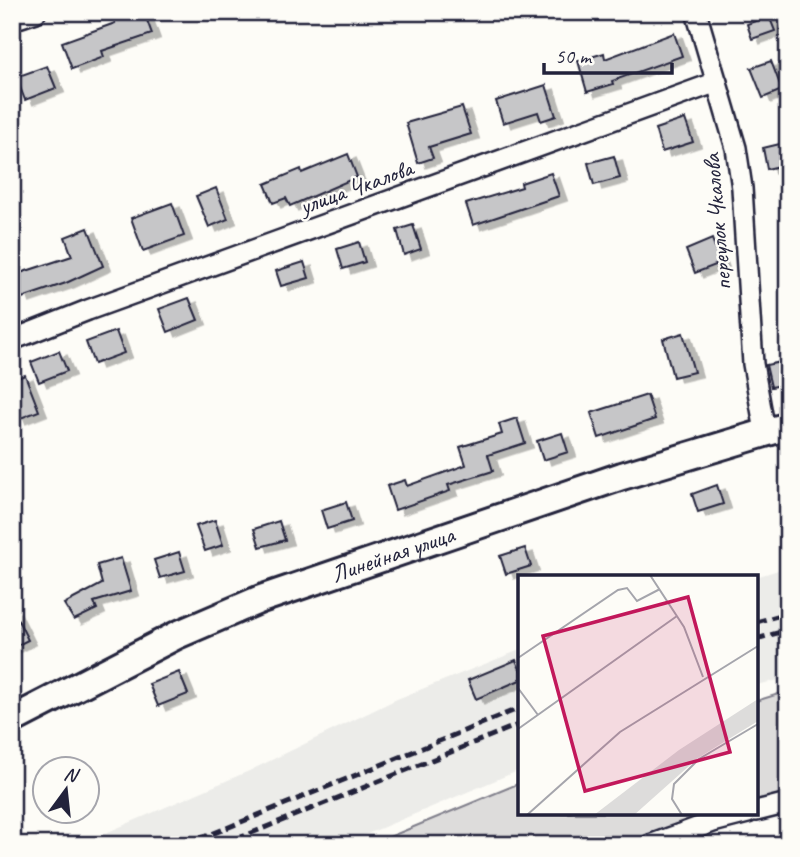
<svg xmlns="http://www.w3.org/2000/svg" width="800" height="857" font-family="Caveat,sans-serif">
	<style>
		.built { fill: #ecece9 }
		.green { fill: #dddcdb; stroke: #807f8b; stroke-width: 2 }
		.building { fill: #c6c6c8; stroke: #22223b; stroke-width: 2; filter: url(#shadow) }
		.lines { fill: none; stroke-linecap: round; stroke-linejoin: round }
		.street-casing { stroke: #22223b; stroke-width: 24 }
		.secondary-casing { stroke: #22223b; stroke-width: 32 }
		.path { stroke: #22223b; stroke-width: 2.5; stroke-dasharray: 5 5; stroke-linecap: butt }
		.street { stroke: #fdfcf7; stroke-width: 19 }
		.secondary { stroke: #fdfcf7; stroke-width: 26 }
		.rail { stroke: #22223b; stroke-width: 5; stroke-dasharray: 10 5; stroke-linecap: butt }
		.labels { text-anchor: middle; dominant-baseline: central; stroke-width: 5; stroke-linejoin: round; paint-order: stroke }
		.street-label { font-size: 24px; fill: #22223b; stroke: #fdfcf7 }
		.inset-road { fill: none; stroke: #a5a5ac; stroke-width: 2 }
		.view { fill: #c2185b; fill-opacity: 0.15; stroke: #c2185b; stroke-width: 3.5 }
		.inset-edge { fill: none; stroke: #22223b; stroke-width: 3.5 }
	</style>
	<defs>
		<filter id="shadow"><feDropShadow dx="8" dy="4.5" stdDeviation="0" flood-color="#0004"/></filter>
	</defs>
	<rect width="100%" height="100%" fill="#fdfcf7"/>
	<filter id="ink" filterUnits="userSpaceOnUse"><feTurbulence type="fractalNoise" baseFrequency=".0143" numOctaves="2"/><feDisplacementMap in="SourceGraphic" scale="14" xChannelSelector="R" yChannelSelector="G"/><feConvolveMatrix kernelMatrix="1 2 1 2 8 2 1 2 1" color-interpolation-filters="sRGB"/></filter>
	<g filter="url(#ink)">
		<g class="built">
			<polygon points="788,567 788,678 756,685 756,577"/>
			<polygon points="520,650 520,770 341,845 78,845 249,771 397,699"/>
		</g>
		<g class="green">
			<polygon points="788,691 788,796 756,805 756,701"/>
			<polygon points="520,783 520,813 726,813 621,845 370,845"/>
		</g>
		<g class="building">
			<polygon points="132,12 144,12 152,34 102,51 104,57 72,69 62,42 115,23 114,19"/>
			<polygon points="769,16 775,31 752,39 747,24"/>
			<polygon points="674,33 682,56 612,81 613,84 587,92 578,61 604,53 605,59"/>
			<polygon points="771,61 782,90 763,98 751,68"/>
			<polygon points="47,66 56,88 25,100 16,77"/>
			<polygon points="546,85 556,116 541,121 538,112 503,123 496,101"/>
			<polygon points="462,107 471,134 429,147 433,158 418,163 406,123"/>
			<polygon points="685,119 693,142 662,152 655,129"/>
			<polygon points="788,142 788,164 767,169 763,148"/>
			<polygon points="348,154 357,177 290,206 286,198 273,203 265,184 301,169 302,173"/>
			<polygon points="614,156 620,178 594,185 588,163"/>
			<polygon points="551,173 559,196 473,225 466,204 522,187 521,183"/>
			<polygon points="216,188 228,219 209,227 196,196"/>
			<polygon points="172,203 184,236 143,251 131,218"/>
			<polygon points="413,225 421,249 404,255 397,230"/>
			<polygon points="88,228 103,266 66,283 22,298 14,275 72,256 65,237"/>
			<polygon points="712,239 721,263 695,273 686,250"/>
			<polygon points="359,242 365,262 343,269 337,249"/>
			<polygon points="304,262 309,278 281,286 276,271"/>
			<polygon points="189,298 198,320 168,332 159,309"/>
			<polygon points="116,331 124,353 94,364 86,342"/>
			<polygon points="683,333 694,372 673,377 663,339"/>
			<polygon points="59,351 67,371 39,382 31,362"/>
			<polygon points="786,361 788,384 771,387 766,365"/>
			<polygon points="25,375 39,411 18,419 12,403 12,380"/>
			<polygon points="647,395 655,419 599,438 591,413"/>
			<polygon points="517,418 525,443 488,455 493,471 448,485 450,491 395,510 387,486 405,480 407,486 466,465 460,447 502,434 499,424"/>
			<polygon points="562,433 568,452 543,460 537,441"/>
			<polygon points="717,485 723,504 698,512 692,494"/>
			<polygon points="346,502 352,521 327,529 321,510"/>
			<polygon points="215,520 223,545 205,551 196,526"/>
			<polygon points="279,521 285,540 260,547 254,529"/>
			<polygon points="525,548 531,566 506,574 500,556"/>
			<polygon points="179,552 185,571 160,578 154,560"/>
			<polygon points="121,558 131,591 94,602 97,609 74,620 64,604 102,584 97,565"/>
			<polygon points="12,608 28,640 12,648"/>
			<polygon points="516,660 520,669 520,680 476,699 468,680"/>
			<polygon points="179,672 188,694 158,706 149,684"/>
		</g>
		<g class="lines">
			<defs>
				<g id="street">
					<polyline points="696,12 736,148 742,188 753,364 765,431"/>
					<polyline points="12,20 36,12"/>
					<polyline points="12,340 88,310 717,82"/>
					<polyline points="756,811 788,803"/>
					<polyline points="650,845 713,822 748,813"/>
				</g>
				<g id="secondary">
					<path id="s1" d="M 12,720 L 177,635 L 261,599 L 622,476 L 788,426"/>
				</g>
			</defs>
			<use href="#street" class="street-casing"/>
			<use href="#secondary" class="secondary-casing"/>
			<polyline class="path" points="778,404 788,401"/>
			<use href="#street" class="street"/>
			<use href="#secondary" class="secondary"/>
			<g class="rail">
				<polyline points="756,622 788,613"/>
				<polyline points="756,639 788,630"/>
				<polyline points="185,845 520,708"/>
				<polyline points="222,845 520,724"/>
			</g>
		</g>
	</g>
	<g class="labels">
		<g class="street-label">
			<text transform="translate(356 187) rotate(-20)">улица Чкалова</text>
			<text transform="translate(717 222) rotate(-95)">переулок Чкалова</text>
			<text stroke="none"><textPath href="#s1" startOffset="416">Линейная улица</textPath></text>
		</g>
	</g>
	<g transform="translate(518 575)">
		<rect width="240" height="240" fill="#fdfcf7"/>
		<path d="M 240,124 L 240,146 L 180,183 L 116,240 L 76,240 L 161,175 Z" fill="#dddcdb"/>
		<path class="inset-road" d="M 132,0 L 166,52 L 185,102M 0,83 L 100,15 L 109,13 L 119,26 L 142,14M 0,113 L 20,140M 0,154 L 159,41M 9,240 L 102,157 L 240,71M 164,240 L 154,224 L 156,209 L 181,184 L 240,149"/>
		<path class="view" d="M 170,22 L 212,177 L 67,216 L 25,61 Z"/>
		<rect width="240" height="240" class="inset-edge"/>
	</g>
	<rect width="800" height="857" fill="none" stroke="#fdfcf7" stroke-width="42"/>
	<rect x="21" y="21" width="758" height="815" fill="none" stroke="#22223b" stroke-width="2.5" filter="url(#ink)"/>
	<g transform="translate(66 790) rotate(15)"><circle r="33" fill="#fdfcf7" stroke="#a5a5ac" stroke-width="2"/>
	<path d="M0-5L12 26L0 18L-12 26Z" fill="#22223b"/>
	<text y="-10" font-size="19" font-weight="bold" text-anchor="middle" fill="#22223b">N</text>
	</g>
	<path d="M544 63v10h128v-10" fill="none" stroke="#22223b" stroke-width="3.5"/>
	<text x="555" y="63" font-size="21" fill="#22223b" stroke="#fdfcf7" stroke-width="5" paint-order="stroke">50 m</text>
</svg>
